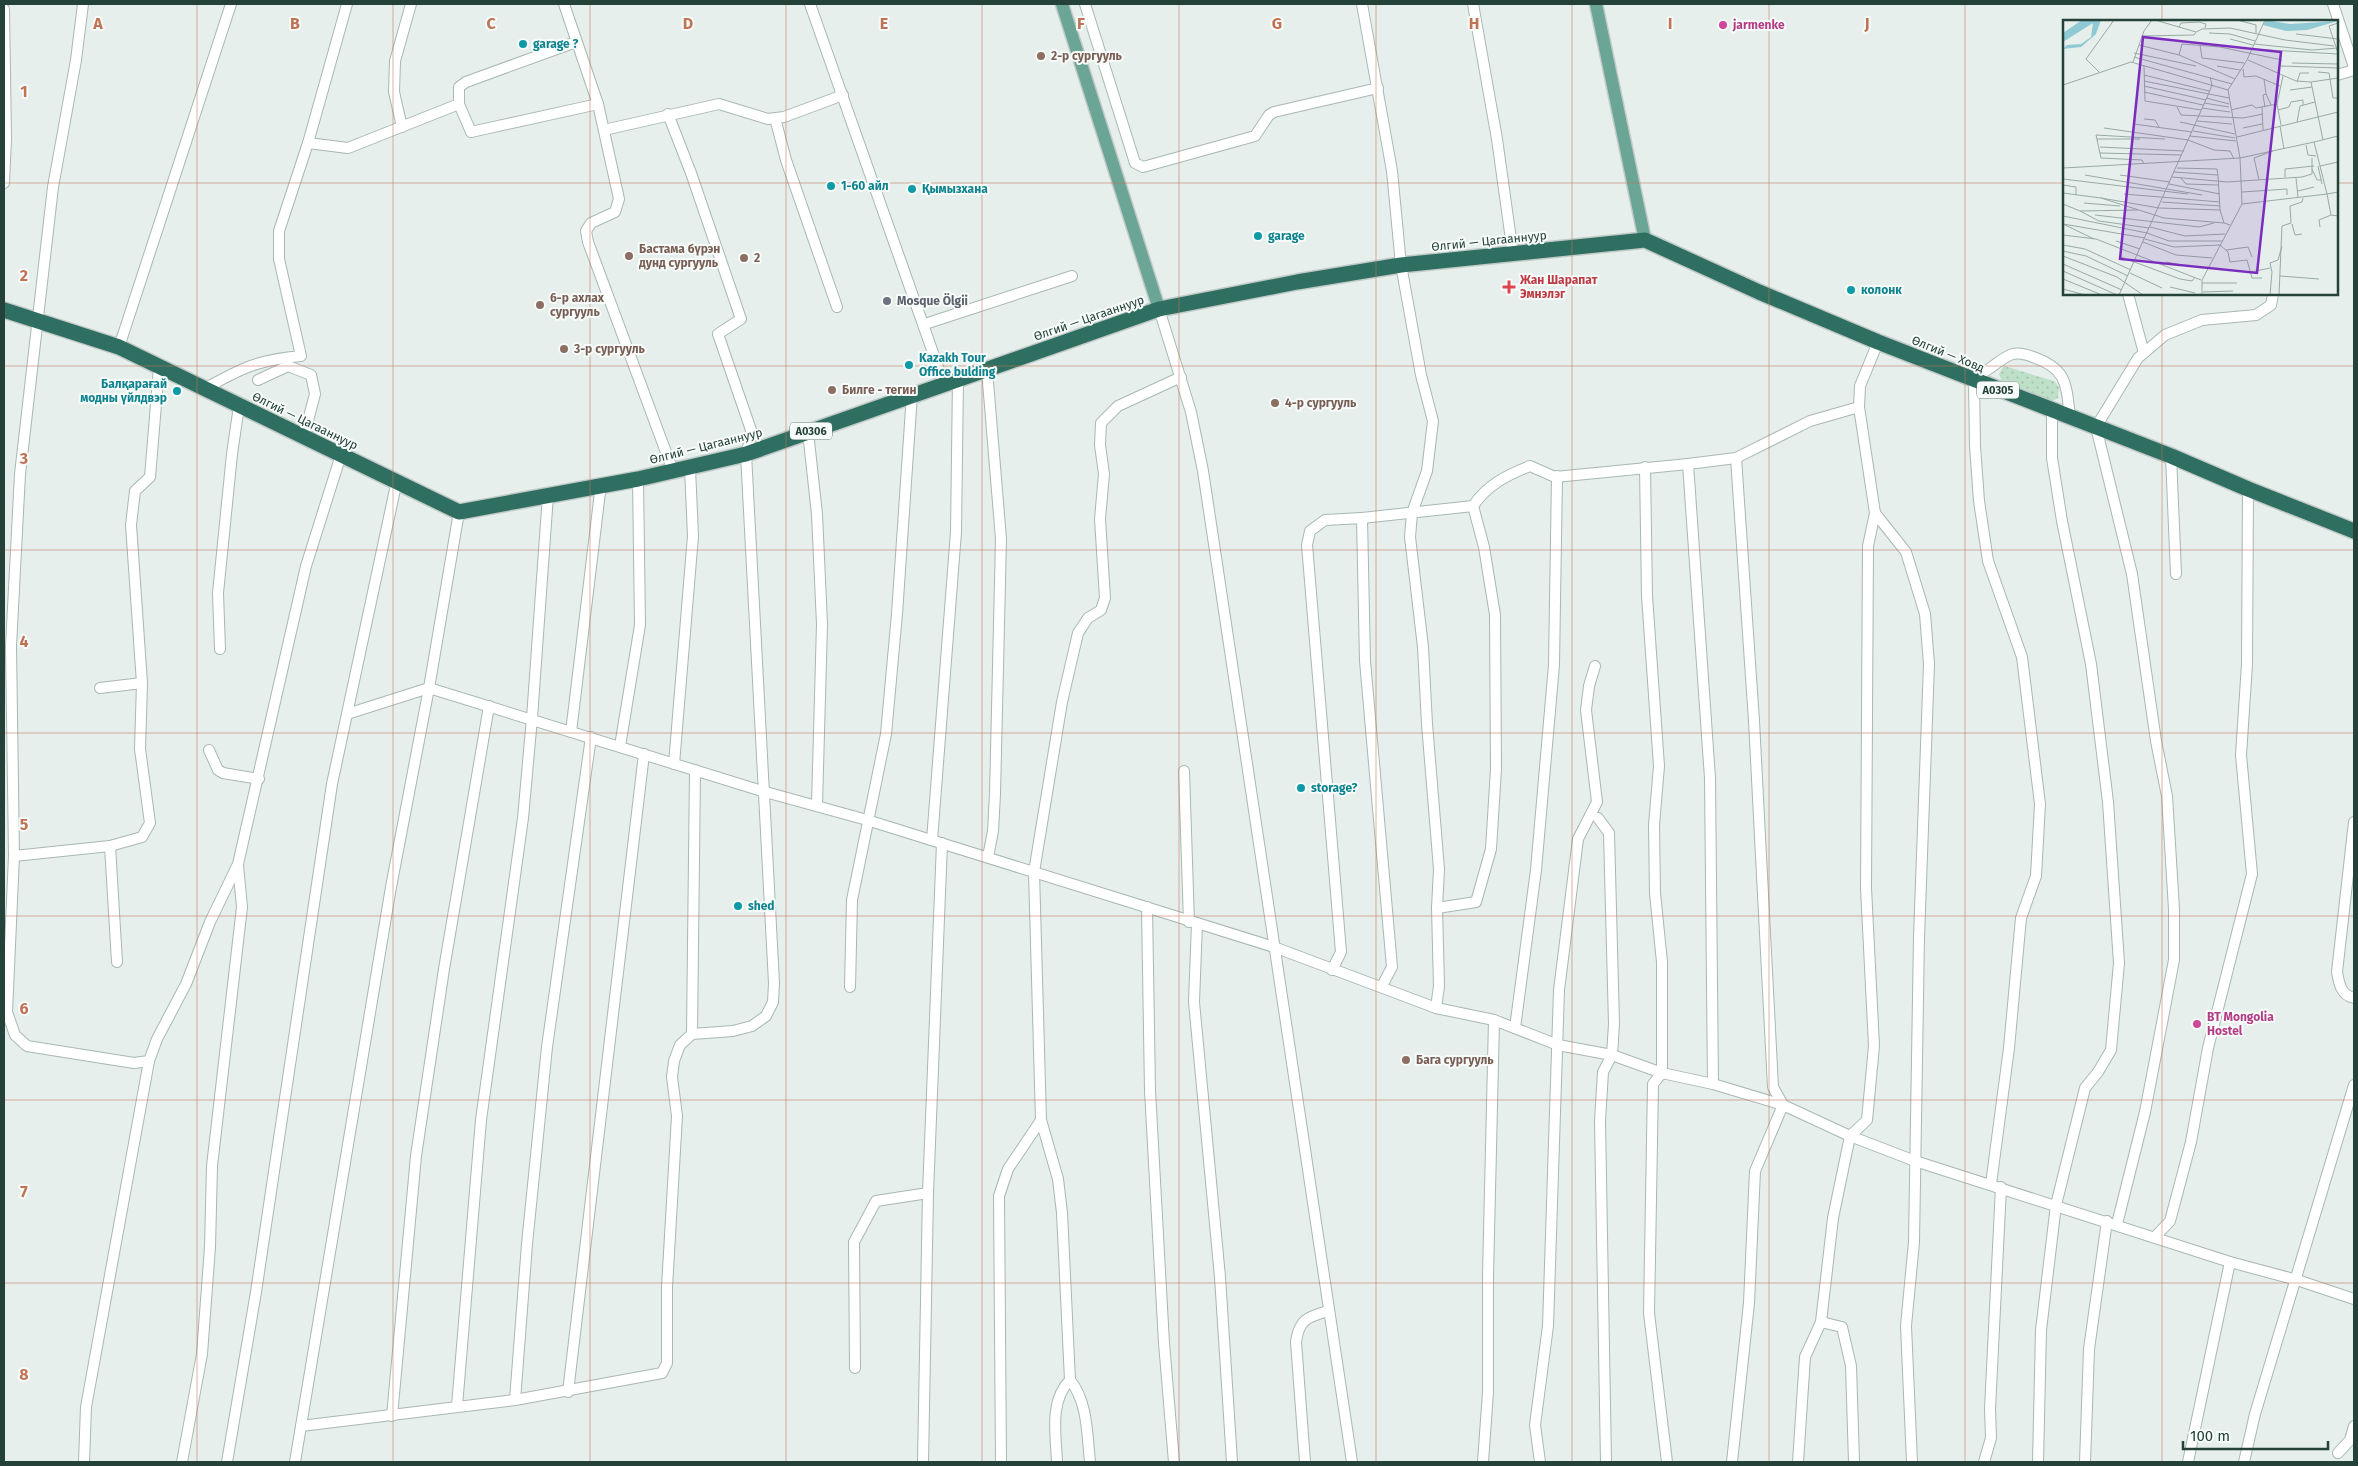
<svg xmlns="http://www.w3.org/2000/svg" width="2358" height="1466" font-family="'Fira Sans',sans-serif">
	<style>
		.grass { fill: url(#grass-dots) }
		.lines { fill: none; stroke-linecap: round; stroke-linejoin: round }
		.minor-casing { stroke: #a8b8b2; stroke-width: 12 }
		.major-casing { stroke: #c2cac8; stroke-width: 15 }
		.highway-casing { stroke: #c2cac8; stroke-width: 18 }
		.minor { stroke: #fff; stroke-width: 10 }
		.major { stroke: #6aa596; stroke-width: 12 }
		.highway { stroke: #2f6f62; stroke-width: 15 }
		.grid { fill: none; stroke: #c07456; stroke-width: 1; stroke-opacity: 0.55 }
		.hotel-dot { fill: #d1479c; stroke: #f7fbf9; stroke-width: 2 }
		.culture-dot { fill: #0f9aa8; stroke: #f7fbf9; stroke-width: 2 }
		.education-dot { fill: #8d6e63; stroke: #f7fbf9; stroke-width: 2 }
		.health-dot { fill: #e0444e; stroke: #f7fbf9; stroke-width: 2 }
		.worship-dot { fill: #6b7280; stroke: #f7fbf9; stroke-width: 2 }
		.labels { text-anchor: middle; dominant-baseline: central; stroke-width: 4; stroke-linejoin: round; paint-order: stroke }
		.shield { fill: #f7fbf9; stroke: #637a73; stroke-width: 1 }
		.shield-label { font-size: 11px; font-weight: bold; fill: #24423a }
		.hotel-label { font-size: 12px; font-weight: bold; fill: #b23c85; stroke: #f7fbf9; text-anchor: start }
		.culture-label { font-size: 12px; font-weight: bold; fill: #0d838f; stroke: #f7fbf9; text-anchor: start }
		.education-label { font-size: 12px; font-weight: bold; fill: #785e54; stroke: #f7fbf9; text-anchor: start }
		.street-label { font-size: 12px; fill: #24423a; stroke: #f7fbf9 }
		.health-label { font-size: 12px; font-weight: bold; fill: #be3a42; stroke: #f7fbf9; text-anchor: start }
		.worship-label { font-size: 12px; font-weight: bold; fill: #5b616d; stroke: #f7fbf9; text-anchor: start }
		.inset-road { fill: none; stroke: #98aaa4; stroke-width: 1 }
		.view { fill: #7b2cbf; fill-opacity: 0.15; stroke: #7b2cbf; stroke-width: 2.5 }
		.inset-edge { fill: none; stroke: #24423a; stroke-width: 2.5 }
		.grid-label { font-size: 16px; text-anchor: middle; font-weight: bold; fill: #c07456; stroke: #f7fbf9; stroke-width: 4; stroke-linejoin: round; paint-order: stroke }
	</style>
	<defs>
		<pattern id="grass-dots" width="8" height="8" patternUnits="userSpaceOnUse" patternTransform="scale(1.25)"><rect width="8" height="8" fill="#bfe0c8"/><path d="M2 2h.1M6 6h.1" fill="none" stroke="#a4c1ad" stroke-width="1.8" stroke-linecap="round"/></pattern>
	</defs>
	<rect width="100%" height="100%" fill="#e6efeb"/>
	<polygon class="grass" points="2004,366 2054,381 2059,387 2058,398 2050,402 2002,382 1999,374"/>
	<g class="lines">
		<defs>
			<g id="minor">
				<polyline points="83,4 76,60 53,187 20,474 11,646 14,856 7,1012 15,1035 27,1046 134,1063 149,1061 157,1039 186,984 210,922 238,864 306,566 341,455"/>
				<polyline points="564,4 598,104 619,199 615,212 591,223 586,231 588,242 673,471"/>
				<polyline points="810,4 944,384"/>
				<polyline points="1085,4 1135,163 1143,167 1255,136 1269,115 1274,112 1378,88"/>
				<polyline points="1362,4 1392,171 1401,265 1421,375 1433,421 1427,471 1412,513 1410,537 1423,647 1427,724 1439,869 1437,908 1439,986 1436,1008"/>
				<polyline points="1473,4 1497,139 1513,254"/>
				<polyline points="2333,4 2354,67"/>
				<polyline points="4,9 6,139 4,183"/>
				<polyline points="576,42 466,82 459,87 459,104 471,132 598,104"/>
				<polyline points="2337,75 2354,70"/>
				<polyline points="775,118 786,160 837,307"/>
				<polyline points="402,127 394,92 395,61 411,4"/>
				<polyline points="604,130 719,104 768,119 784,117 843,95"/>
				<polyline points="308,143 348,148 459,104"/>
				<polyline points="2128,294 2144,353"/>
				<polyline points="1159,309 1191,412 1203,471 1352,1462"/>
				<polyline points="925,324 1072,276"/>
				<polyline points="119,347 231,4"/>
				<polyline points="987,370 1001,539 995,794 993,831 988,857"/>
				<path d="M 1970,379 C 1989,372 1994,363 2010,355 C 2016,352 2026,354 2033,357 C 2067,369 2066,383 2070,417"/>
				<polyline points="258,380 288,366 311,375 315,394 305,432"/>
				<polyline points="1974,381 1975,446 1979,501 1988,561 2022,657 2040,804 2036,876 2021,918 2009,1048 1991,1184"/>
				<path d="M 204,389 C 242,368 257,360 301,356 L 279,259 L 279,231 L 308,143 L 347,4"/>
				<polyline points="808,432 817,514 822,624 817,805"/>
				<polyline points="2171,456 2176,574"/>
				<polyline points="1688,464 1710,778 1713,1084"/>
				<polyline points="1645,467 1647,596 1659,766 1654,825 1655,893 1662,962 1662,1073 1653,1084 1649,1313 1667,1462"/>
				<polyline points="1875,513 1906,552 1925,614 1929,664 1919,937 1914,1242 1906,1326 1912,1462"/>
				<path d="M 1362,518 L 1473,506 C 1487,485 1507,475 1530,466 L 1555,477 L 1688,464 L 1736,458 L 1810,421 L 1859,407 L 1860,386 L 1878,342"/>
				<polyline points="220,649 218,593 232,454 239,406"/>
				<polyline points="100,688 142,683"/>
				<polyline points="347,714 429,688 762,791 867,820 1274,947 1436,1008 1494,1020 1558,1045 1612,1055 1662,1073 1713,1084 1783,1105 1850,1136 1915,1161 2230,1262 2297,1280 2354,1299"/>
				<polyline points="571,732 601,484"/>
				<polyline points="620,746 640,625 638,479"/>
				<polyline points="209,750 218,770 223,773 259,779"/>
				<polyline points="674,764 693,536 690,468"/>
				<polyline points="1184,771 1189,922"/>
				<polyline points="1598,818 1609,833 1614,1024 1612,1055 1603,1072 1600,1121 1606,1462"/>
				<path d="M 2354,822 L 2337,972 C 2339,984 2341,995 2354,998"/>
				<polyline points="932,840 956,532 958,379"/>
				<polyline points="110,846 117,962"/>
				<polyline points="14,856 110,846 142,837 150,823 140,749 142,683 131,525 135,491 150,477 159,368"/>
				<polyline points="1147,907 1150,1091 1164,1343 1174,1462"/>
				<polyline points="1437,908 1476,902 1491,849 1496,769 1495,615 1484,547 1473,506"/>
				<polyline points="1197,923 1194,1002 1220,1277 1232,1462"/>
				<polyline points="1332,970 1341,952 1307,545 1310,531 1325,520 1362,518 1365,661 1392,967 1382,986"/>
				<polyline points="850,987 852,900 886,734 897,614 912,394"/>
				<polyline points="1515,1028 1536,870 1554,665 1557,476"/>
				<polyline points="692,1034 695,770"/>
				<path d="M 1041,1120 L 1058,1179 L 1062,1213 L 1070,1380 C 1049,1401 1056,1435 1057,1462"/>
				<polyline points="2117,1224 2145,1112 2174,960 2174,909 2167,796 2156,741 2132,574 2096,427 2138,358 2165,335 2202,320 2256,315 2271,305 2273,294"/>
				<polyline points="2155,1237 2170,1221 2191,1142 2208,1048 2252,874 2241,755 2247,664 2248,489"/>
				<polyline points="1821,1322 1842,1327 1851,1366 1854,1462"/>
				<polyline points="855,1368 854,1242 876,1201 928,1193"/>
				<path d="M 1070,1380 C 1088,1402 1087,1435 1090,1462"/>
				<polyline points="568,1392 644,754"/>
				<polyline points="515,1400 527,1244 547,1047 591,737"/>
				<polyline points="457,1406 481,1120 523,818 532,718 548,495"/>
				<polyline points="392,1416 416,1156 444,969 489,706"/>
				<polyline points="301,1426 515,1400 662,1373 667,1363 667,1287 677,1116 672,1077 674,1061 680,1045 692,1034 733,1031 752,1026 766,1016 773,1002 774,983 746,454 752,433 718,334 741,319 691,173 668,114"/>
				<polyline points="2338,1453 2350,1440 2354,1426"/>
				<polyline points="84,1462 86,1407 149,1061"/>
				<polyline points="182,1462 202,1354 210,1247 212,1166 242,907 238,865"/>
				<polyline points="227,1462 256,1292 332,784 397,480"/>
				<polyline points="295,1462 391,887 429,688 459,512"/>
				<polyline points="923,1462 928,1193 942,843"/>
				<polyline points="1001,1462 999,1196 1008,1169 1041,1120 1034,872 1062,702 1078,633 1088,618 1101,610 1105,598 1100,519 1104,474 1100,445 1101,423 1118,406 1181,377"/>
				<path d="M 1305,1462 L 1296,1342 C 1299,1319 1308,1317 1328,1311"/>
				<polyline points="1483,1462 1488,1392 1488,1276 1494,1020"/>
				<polyline points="1540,1462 1535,1425 1548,1326 1559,990 1578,839 1597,802 1586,710 1589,686 1595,666"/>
				<polyline points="1732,1462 1749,1303 1755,1171 1783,1105 1773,1087 1754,721 1736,458"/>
				<polyline points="1798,1462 1805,1357 1821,1322 1833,1218 1850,1136 1867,1120 1874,1046 1866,888 1868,546 1875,513 1859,407"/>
				<polyline points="1984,1462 1991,1438 1990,1409 2001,1187"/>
				<polyline points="2038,1462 2041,1330 2056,1205 2085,1088 2098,1072 2111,1050 2119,963 2108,802 2091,664 2062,521 2052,458 2052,410"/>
				<polyline points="2085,1462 2089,1349 2107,1221"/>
				<polyline points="2188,1462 2230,1262"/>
				<polyline points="2244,1462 2255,1414 2354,1085"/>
			</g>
			<g id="major">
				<polyline points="1062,4 1159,309"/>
				<polyline points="1596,4 1645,240"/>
			</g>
			<polyline id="highway" points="4,310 119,347 459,512 638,479 746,454 1159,309 1297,282 1401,265 1645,240 1759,292 1878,342 2171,456 2248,489 2354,531"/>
		</defs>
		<use href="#minor" class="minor-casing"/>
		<use href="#major" class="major-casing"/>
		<use href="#highway" class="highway-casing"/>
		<use href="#minor" class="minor"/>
		<use href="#major" class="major"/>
		<use href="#highway" class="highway"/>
	</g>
	<path class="grid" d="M 197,4 L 197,1462M 393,4 L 393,1462M 590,4 L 590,1462M 786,4 L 786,1462M 982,4 L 982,1462M 1179,4 L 1179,1462M 1376,4 L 1376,1462M 1572,4 L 1572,1462M 1769,4 L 1769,1462M 1965,4 L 1965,1462M 2162,4 L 2162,21M 4,183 L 2064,183M 2337,183 L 2354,183M 2162,294 L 2162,1462M 4,366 L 2354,366M 4,550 L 2354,550M 4,733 L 2354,733M 4,916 L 2354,916M 4,1100 L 2354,1100M 4,1283 L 2354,1283"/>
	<g class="hotel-dot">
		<circle cx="1723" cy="25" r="5"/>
		<circle cx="2197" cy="1024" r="5"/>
	</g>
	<g class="culture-dot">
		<circle cx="523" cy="44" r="5"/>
		<circle cx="831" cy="186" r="5"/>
		<circle cx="912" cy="189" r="5"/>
		<circle cx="1258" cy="236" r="5"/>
		<circle cx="1851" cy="290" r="5"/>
		<circle cx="909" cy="365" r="5"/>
		<circle cx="177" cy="391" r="5"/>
		<circle cx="1301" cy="788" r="5"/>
		<circle cx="738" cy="906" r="5"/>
	</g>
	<g class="education-dot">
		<circle cx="1041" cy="56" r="5"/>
		<circle cx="629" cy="256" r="5"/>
		<circle cx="744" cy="258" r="5"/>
		<circle cx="540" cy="305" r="5"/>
		<circle cx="564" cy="349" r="5"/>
		<circle cx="832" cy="390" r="5"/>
		<circle cx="1275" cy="403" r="5"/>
		<circle cx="1406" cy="1060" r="5"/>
	</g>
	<path class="health-dot" d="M1506.5 279.5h5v5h5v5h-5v5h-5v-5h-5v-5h5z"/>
	<circle class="worship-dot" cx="887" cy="301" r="5"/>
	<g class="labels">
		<g class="shield">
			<rect x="1977" y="381.5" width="42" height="17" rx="4"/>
			<rect x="790" y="422.5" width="42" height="17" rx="4"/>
		</g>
		<g class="shield-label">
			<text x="1998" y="390">A0305</text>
			<text x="811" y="431">A0306</text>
		</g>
		<g class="hotel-label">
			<text x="1733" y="25">jarmenke</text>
			<text x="2207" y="1017">BT Mongolia<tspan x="2207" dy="14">Hostel</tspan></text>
		</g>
		<g class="culture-label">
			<text x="533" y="44">garage ?</text>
			<text x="841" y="186">1-60 айл</text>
			<text x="922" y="189">Қымызхана</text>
			<text x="1268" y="236">garage</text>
			<text x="1861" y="290">колонк</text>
			<text x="919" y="358">Kazakh Tour<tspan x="919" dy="14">Office bulding</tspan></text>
			<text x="167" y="384" text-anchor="end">Балқарағай<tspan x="167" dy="14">модны үйлдвэр</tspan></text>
			<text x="1311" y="788">storage?</text>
			<text x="748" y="906">shed</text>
		</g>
		<g class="education-label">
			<text x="1051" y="56">2-р сургууль</text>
			<text x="639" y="249">Бастама бүрэн<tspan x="639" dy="14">дунд сургууль</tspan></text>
			<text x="754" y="258">2</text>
			<text x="550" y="298">6-р ахлах<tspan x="550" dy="14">сургууль</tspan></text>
			<text x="574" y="349">3-р сургууль</text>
			<text x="842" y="390">Билге - тегин</text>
			<text x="1285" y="403">4-р сургууль</text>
			<text x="1416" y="1060">Бага сургууль</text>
		</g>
		<g class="street-label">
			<text transform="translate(1489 241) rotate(-6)">Өлгий — Цагааннуур</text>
			<text transform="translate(1089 318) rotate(-19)">Өлгий — Цагааннуур</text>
			<text transform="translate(1948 354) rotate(22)">Өлгий — Ховд</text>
			<text transform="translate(305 421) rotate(26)">Өлгий — Цагааннуур</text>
			<text transform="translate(706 446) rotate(-14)">Өлгий — Цагааннуур</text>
		</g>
		<g class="health-label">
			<text x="1520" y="280">Жан Шарапат<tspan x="1520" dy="14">Эмнэлэг</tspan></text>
		</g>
		<g class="worship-label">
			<text x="897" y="301">Mosque Ölgii</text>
		</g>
	</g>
	<g transform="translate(2063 20)">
		<rect width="275" height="275" fill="#e6efeb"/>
		<path d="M 19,0 L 38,0 L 33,14 L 18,27 L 0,29 L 4,25 L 18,24 L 28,17 L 30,3 L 0,22 L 0,13 ZM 203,0 L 227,4 L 275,1 L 244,10 L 223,11 L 200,5 Z" fill="#8ec9d4"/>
		<path class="inset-road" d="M 92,0 L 133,12 L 139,9 L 167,8 L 222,20 L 271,26M 174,0 L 193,5 L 193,13M 275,3 L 266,6 L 275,33M 116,7 L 118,3 L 136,2 L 143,4 L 142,8M 146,13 L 167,14 L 192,21M 233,14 L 275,19M 79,16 L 131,15 L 133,12M 167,19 L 190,25M 191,24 L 249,30 L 275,28M 76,25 L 116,35M 137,25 L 139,38 L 181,43M 190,29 L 275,34M 71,33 L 133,46M 71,37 L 169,64M 185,40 L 233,61 L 248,62 L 260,120M 70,42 L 81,11 L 89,0M 229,43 L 275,44M 81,46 L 82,81 L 138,90M 154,46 L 177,50M 218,46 L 275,48M 180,49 L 181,57 L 193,56 L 217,66M 36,52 L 23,39 L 51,0M 255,52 L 266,53 L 267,59M 81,55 L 146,71M 172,59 L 116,35 L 119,24 L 157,27 L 219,40M 201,59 L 203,74M 267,59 L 270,78 L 275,78M 81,61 L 166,78M 234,62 L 237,53 L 246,53M 248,62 L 275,58M 0,65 L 68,42 L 165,70M 81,66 L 143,80M 227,70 L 249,67M 81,72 L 140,85M 143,78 L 166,84M 141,83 L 166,87M 114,87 L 118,95 L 180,98 L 200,94M 199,87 L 200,110M 202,87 L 200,75 L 203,74 L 208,85M 139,88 L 167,92M 168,90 L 189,85 L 193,88 L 214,84M 215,90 L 226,87 L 228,82 L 240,80 L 240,85M 81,99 L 92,100 L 96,107M 134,101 L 169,104M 117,102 L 172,114M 234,102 L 237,86 L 252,82M 71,104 L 129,112M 218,105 L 214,84 L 220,56M 217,106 L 221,129M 41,108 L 125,120 L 151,130 L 167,131 L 171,139M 180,108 L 199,104M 130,111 L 172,118M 127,116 L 173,121M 174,117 L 275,92M 34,119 L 77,119M 251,122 L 275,116M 243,125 L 245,135 L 253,136M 37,127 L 121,131M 37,133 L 119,135M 177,138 L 251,122 L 264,174 L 179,184M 81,144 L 79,140 L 38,138 L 33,115 L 102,119M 255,146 L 259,164M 257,146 L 275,142M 0,148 L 177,138M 249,149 L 254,160 L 258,160M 111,152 L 155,155 L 154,149 L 114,148M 22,155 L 139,175M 57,155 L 107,162M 155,155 L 157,190 L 161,203 L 167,205M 109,157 L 164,162 L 239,157 L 249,154 L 249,138M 222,157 L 222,149 L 251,146M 118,158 L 123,164 L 155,165M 233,158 L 235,177M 0,159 L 125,174M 196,160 L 191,138 L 210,131M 106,164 L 157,174M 0,165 L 13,167 L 13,175M 235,171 L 251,167M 179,172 L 224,169 L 224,175M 275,172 L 264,174 L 268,195 L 275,196M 0,173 L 38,178 L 101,198 L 161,203M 61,174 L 157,182M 38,178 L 96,188 L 157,190M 99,182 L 157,186M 21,183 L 57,186M 0,184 L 17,191 L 75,190M 17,191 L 36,201 L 86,208M 32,195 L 136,207 L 151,203M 0,196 L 84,213 L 106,221 L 159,221M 0,204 L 82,218M 0,204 L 31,219M 229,204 L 232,215 L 239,214M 87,207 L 122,216 L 162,214M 257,207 L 256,200 L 268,195M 0,215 L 33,219 L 138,260M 82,219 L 111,227 L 157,225 L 165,232 L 167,242 L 184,240 L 189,258 L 199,258M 53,221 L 77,229M 80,222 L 113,235 L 149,238M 0,225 L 22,229 L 68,250M 163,230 L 185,227 L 189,237M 0,231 L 23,236 L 65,256M 0,236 L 54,257 L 80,275M 58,237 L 117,259 L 129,261 L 132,257M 0,244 L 59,270M 100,245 L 103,242 L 119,245M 0,251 L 54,275M 188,252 L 207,248M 67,253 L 99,268M 217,256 L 256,259M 0,259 L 39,275M 139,263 L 174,263M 107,267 L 132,273M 0,269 L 22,275M 140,272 L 170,271M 56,275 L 145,75 L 149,65 L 147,57M 139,275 L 139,260 L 179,184 L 177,138 L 165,70 L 184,40 L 202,0M 207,275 L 209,252 L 207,243 L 215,240 L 219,226M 216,275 L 219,206 L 228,203 L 227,186 L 239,182 L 240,178"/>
		<path class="view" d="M 80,17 L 218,32 L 194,253 L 57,239 Z"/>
		<rect width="275" height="275" class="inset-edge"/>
	</g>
	<g class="grid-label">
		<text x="98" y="29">A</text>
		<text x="295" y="29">B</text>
		<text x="491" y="29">C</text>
		<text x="688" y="29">D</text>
		<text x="884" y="29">E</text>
		<text x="1081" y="29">F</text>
		<text x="1277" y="29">G</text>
		<text x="1474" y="29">H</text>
		<text x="1670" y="29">I</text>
		<text x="1867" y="29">J</text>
		<text x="24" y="97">1</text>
		<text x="24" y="281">2</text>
		<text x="24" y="464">3</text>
		<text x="24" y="647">4</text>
		<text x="24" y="830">5</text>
		<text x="24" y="1014">6</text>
		<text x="24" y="1197">7</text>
		<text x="24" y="1380">8</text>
	</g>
	<rect width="2358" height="1466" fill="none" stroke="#24423a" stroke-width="10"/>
	<path d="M2183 1441v8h145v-8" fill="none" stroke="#24423a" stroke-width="2.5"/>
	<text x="2190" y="1441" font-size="15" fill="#24423a" stroke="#f7fbf9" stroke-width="4" paint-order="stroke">100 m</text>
</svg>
